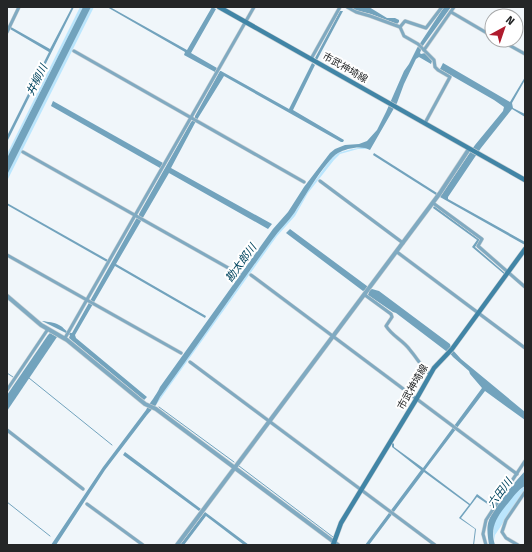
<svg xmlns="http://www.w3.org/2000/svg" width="532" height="552" font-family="'Fira Sans','Noto Sans JP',sans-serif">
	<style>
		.green { fill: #bbe6fd }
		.water { fill: #72a3bd }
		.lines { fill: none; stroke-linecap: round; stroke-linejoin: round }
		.stream { stroke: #72a3bd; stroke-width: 1 }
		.minor-casing { stroke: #cbd1d4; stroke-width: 4 }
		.tertiary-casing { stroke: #cbd1d4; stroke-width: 5 }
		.secondary-casing { stroke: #cbd1d4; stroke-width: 5.5 }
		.minor { stroke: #80aac1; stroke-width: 3 }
		.tertiary { stroke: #80aac1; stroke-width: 4 }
		.secondary { stroke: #4185a6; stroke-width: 4.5 }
		.labels { text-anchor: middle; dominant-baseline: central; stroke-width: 4; stroke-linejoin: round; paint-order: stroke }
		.street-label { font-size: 10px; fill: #242627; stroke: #fff }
		.water-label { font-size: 11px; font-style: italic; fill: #00455f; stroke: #fff }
	</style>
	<rect width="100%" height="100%" fill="#f0f6fa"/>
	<g class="green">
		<polygon points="80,7 83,7 7,158 7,154"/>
		<polygon points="91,7 94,7 7,181 7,175"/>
		<polygon points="364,147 367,149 358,149 340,154 334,160 308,193 295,216 277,236 156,405 160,397 273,238 295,212 309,189 330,160 338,153 352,149"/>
		<path d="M 525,486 L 525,490 L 495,535 L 494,540 C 493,532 493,523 497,516 C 502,507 517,491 525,486 Z"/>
	</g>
	<g class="water">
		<polygon points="72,7 74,7 7,142 7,136 49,52 10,29 11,27 50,49"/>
		<polygon points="83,7 91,7 7,175 7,158"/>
		<polygon points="107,7 110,7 187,50 212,7 216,9 191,53 217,68 215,72 184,55 185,52"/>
		<polygon points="351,7 369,7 387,18 395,18 399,20 399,22 397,24 371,14 355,10"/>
		<path d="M 444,7 L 451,7 L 422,47 L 420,53 L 421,54 L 425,53 L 432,61 L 431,64 L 419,57 L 416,59 L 404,84 L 397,103 L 370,150 C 362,145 347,148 338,153 C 325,161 304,198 295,212 C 288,222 279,230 272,240 C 234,292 198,345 160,397 L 156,405 L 147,415 L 105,470 L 56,545 L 51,545 L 103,467 L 146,410 C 150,402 156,396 160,387 L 273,229 L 288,212 L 304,187 L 330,153 L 335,149 L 345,145 L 359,144 L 367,141 L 377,130 L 386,112 L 404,71 L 409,64 L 417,48 Z"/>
		<polygon points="340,11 343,11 317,60 315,58"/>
		<path d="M 312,63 L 315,65 L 293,110 L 344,140 L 343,142 L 341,142 L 224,76 L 195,123 L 171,168 L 272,224 L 268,229 L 169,173 L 116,264 L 206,316 L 205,318 L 115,266 L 75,335 L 76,338 L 147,397 L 144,400 L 69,338 L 70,335 L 42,321 L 43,321 C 48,322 54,322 59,325 C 64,327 66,333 72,333 L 136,219 L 139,215 L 139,214 L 191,122 L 195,118 L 195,116 L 220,71 L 221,71 L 289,109 Z"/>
		<polygon points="443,63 510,102 525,77 525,80 512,103 513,108 525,114 525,117 512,109 481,148 448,197 448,199 525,242 525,245 440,197 475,145 503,111 504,107 494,100 440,69"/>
		<polygon points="53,101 163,163 160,168 51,106"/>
		<polygon points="374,153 437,193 436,195 373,155"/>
		<polygon points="7,203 108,260 107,262 7,205"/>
		<polygon points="434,206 480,240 475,247 505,273 504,274 472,247 477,240 433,208"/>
		<polygon points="290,229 367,286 367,288 370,290 372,289 379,291 450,344 451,348 461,359 525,412 525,420 485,391 425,470 470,504 477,494 493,506 492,507 477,497 461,518 476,529 474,545 473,545 475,529 459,518 469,505 424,472 369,545 365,545 421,470 392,447 392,442 394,444 394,447 423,468 482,388 470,374 469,371 453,357 448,351 446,351 396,313 393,312 368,295 369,292 365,290 363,291 286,233"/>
		<polygon points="50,333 57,337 7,411 7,395 48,335"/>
		<polygon points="125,452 201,509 199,511 123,455"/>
		<path d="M 525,471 L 525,486 C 518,490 514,496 509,502 C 498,515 489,527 495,545 L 489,545 C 488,537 486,528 489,520 C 495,505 514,483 525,471 Z"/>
		<polygon points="205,512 249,545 244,545 206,516 184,545 180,545"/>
	</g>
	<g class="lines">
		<g class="stream">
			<polyline points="7,373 13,377"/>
			<polyline points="29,378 112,445"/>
			<polyline points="159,407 234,462"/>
			<polyline points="239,466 333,537"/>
			<polyline points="7,502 50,536"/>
		</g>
		<defs>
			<g id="minor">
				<polyline points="347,7 356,12 370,16 400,27 404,36 418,44 434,60 435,67 438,70 450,77 425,123"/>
				<polyline points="451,12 492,36"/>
				<polyline points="400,27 405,21 426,28 442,7"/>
				<polyline points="7,32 19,7"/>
				<polyline points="500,40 525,54"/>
				<polyline points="424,50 454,7"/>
				<polyline points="74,51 304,182"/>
				<polyline points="311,59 340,7"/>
				<polyline points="23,152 239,274"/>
				<polyline points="320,181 403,243"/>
				<polyline points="433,203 482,239 478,246 525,287"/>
				<polyline points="397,252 525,348"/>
				<polyline points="7,255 181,353"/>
				<polyline points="251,275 517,474"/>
				<path d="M 365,295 L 391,314 L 392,317 L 386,326 C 393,337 403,340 410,350 C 417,358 422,368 430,374"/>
				<polyline points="65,338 254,7"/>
				<polyline points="190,362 435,545"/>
				<polyline points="7,390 48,329"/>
				<polyline points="7,430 83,489"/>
				<polyline points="87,504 143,545"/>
				<polyline points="486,545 483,534 486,520 525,461"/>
				<polyline points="518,545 506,538 502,532 506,520 525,492"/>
			</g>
			<g id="tertiary">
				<polyline points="7,296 41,325 67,340 145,404 156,409 338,545"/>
				<polyline points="177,545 440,193 469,149"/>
			</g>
			<g id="secondary">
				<polyline points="219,7 525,180"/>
				<polyline points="333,545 341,523 417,398 434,368 452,349 525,249"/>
			</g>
		</defs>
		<use href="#minor" class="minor-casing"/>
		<use href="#tertiary" class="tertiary-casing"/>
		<use href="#secondary" class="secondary-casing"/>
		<use href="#minor" class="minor"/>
		<use href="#tertiary" class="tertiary"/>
		<use href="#secondary" class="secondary"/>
	</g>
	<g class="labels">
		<g class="street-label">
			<text transform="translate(345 68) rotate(30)">市武神埼線</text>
			<text transform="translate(413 387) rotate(-60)">市武神埼線</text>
		</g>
		<g class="water-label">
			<text transform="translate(37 80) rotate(-63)">井柳川</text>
			<text transform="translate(241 263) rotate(-54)">勘太郎川</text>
			<text transform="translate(500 493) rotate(-53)">六田川</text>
		</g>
	</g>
	<rect width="532" height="552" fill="none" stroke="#242627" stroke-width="16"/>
	<g transform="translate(504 28) rotate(40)"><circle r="19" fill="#ffffff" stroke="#a7a8a9"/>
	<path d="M0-3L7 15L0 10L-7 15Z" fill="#af1b2d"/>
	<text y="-6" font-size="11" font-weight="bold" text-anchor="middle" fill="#242627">N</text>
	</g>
</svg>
